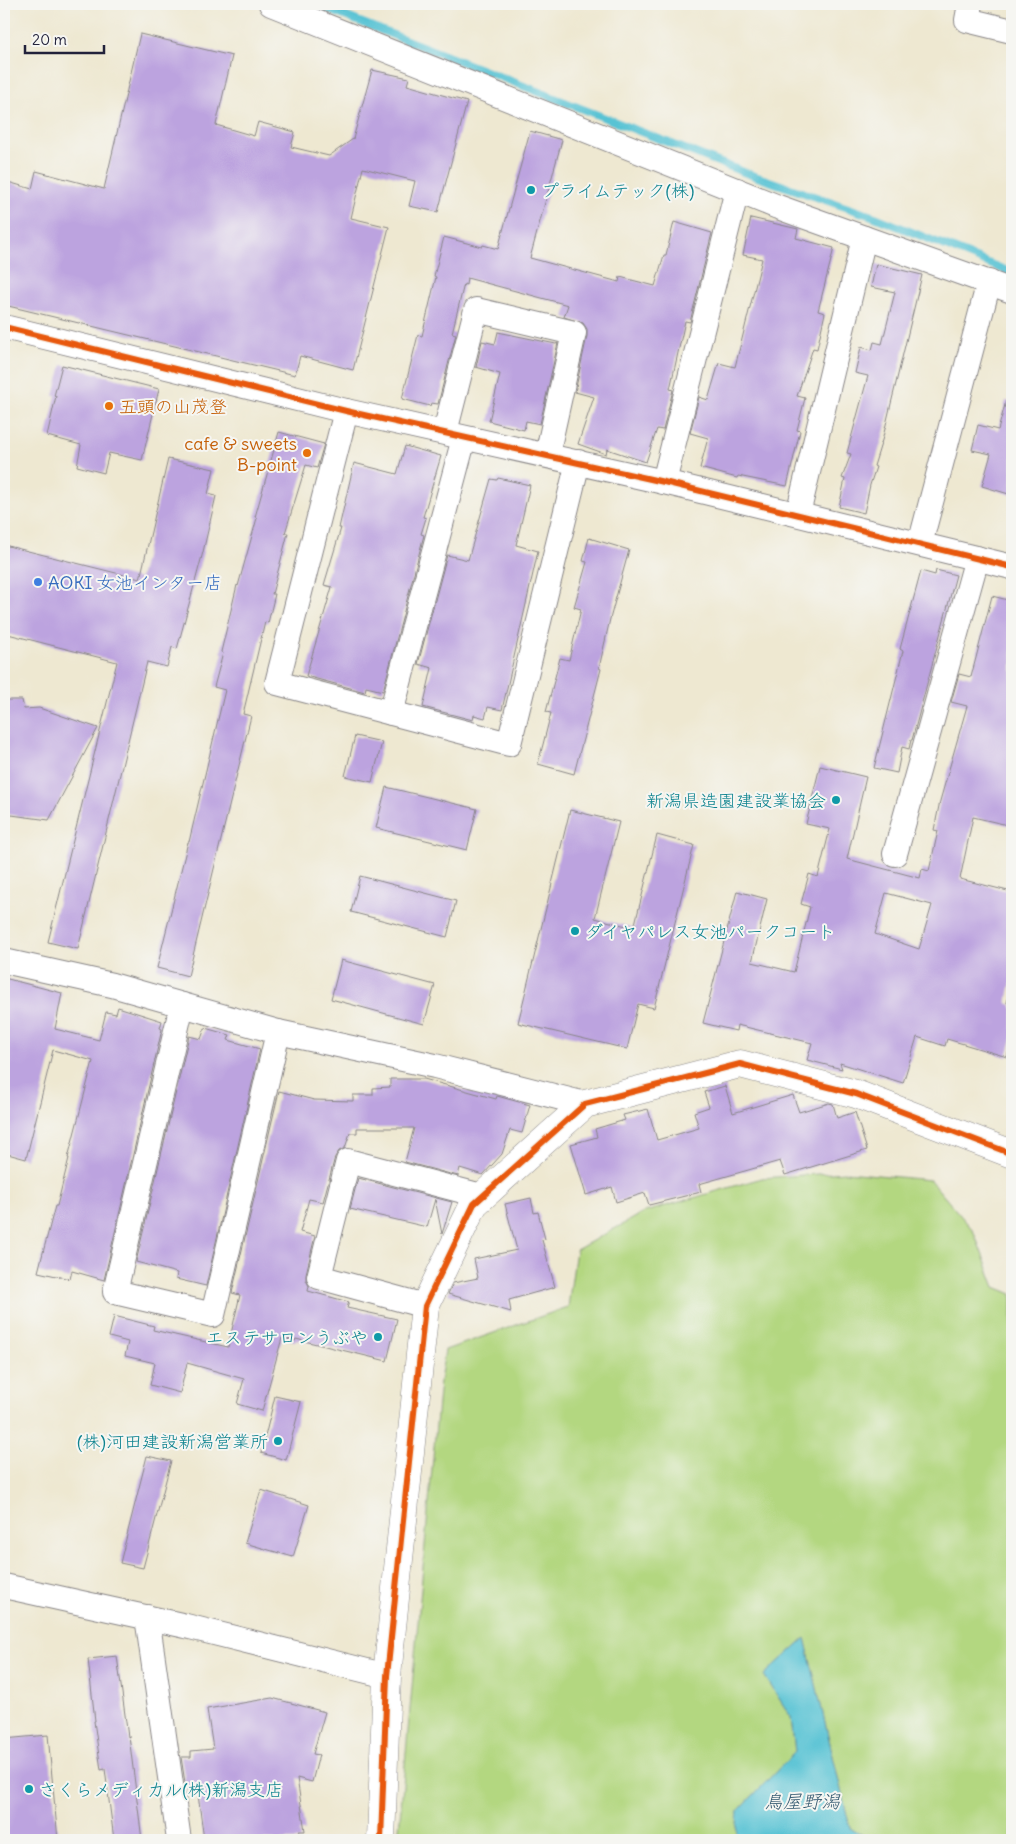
<svg xmlns="http://www.w3.org/2000/svg" width="1016" height="1844" font-family="Delius,'Klee One',sans-serif">
	<style>
		.green { fill: #b3d780; stroke: #6a7c5e }
		.water { fill: #58c3d4; stroke: #3d7288 }
		.lines { fill: none; stroke-linecap: round; stroke-linejoin: round }
		.stream { stroke: #58c3d4; stroke-width: 8 }
		.building { fill: #bca3df; fill-rule: evenodd }
		.minor-casing { stroke: #888586; stroke-width: 26 }
		.tertiary-casing { stroke: #888586; stroke-width: 29 }
		.minor { stroke: #fff; stroke-width: 24 }
		.tertiary { stroke: #fff; stroke-width: 28 }
		.cycleway-casing { stroke: #f6f6f2; stroke-width: 9 }
		.cycleway { stroke: #e8590c; stroke-width: 6 }
		.culture-dot { fill: #0f9aa8; stroke: #f6f6f2; stroke-width: 2 }
		.food-dot { fill: #e8710a; stroke: #f6f6f2; stroke-width: 2 }
		.shop-dot { fill: #3f7fe0; stroke: #f6f6f2; stroke-width: 2 }
		.labels { text-anchor: middle; dominant-baseline: central; stroke-width: 4; stroke-linejoin: round; paint-order: stroke }
		.culture-label { font-size: 18px; fill: #0d838f; stroke: #f6f6f2; text-anchor: start }
		.food-label { font-size: 18px; fill: #c56008; stroke: #f6f6f2; text-anchor: start }
		.shop-label { font-size: 18px; fill: #366cbe; stroke: #f6f6f2; text-anchor: start }
		.water-label { font-size: 19px; font-style: italic; fill: #355a71; stroke: #f6f6f2 }
	</style>
	<rect width="100%" height="100%" fill="#f6f6f2"/>
	<filter id="ink" filterUnits="userSpaceOnUse"><feTurbulence type="fractalNoise" baseFrequency=".02" numOctaves="2"/><feDisplacementMap in="SourceGraphic" scale="10" xChannelSelector="R" yChannelSelector="G"/><feConvolveMatrix kernelMatrix="1 2 1 2 8 2 1 2 1" color-interpolation-filters="sRGB"/></filter>
	<filter id="wash" filterUnits="userSpaceOnUse"><feTurbulence type="fractalNoise" baseFrequency=".0096" numOctaves="4" result="noise"/><feDisplacementMap in="SourceGraphic" scale="20" xChannelSelector="R" yChannelSelector="G"/><feGaussianBlur stdDeviation="1.12" result="paint"/><feColorMatrix in="noise" values="0 0 0 0 0 0 0 0 0 0 0 0 0 0 0 0 0 1.4 0 .05"/><feComposite in="paint" operator="in"/></filter>
	<g filter="url(#wash)">
		<rect width="100%" height="100%" fill="#eee8d1"/>
		<polygon class="green" points="846,1172 930,1180 973,1230 995,1287 1012,1294 1012,1840 869,1840 850,1828 805,1638 764,1675 791,1717 795,1752 738,1811 736,1840 398,1840 440,1381 445,1350 568,1307 576,1250 645,1212 762,1178"/>
		<polygon class="water" points="805,1638 850,1828 869,1840 736,1840 738,1811 795,1752 791,1717 764,1675"/>
		<g class="lines">
			<polyline class="stream" points="314,4 746,173 875,217 1012,273"/>
		</g>
		<g id="blocks">
			<g class="building">
				<polygon points="140,34 232,56 216,125 254,136 258,122 295,132 291,147 329,156 353,139 372,70 409,78 407,85 467,102 438,212 409,206 415,181 363,168 351,218 389,227 353,370 300,356 295,375 4,305 4,200 8,182 32,189 36,171 104,189"/>
				<polygon points="530,131 562,140 530,258 619,282 620,277 655,286 664,255 666,255 674,222 712,233 690,322 685,321 670,389 673,390 663,430 657,429 646,462 607,449 606,454 578,444 594,397 575,392 587,336 587,329 583,323 564,317 568,305 467,278 466,285 464,284 452,333 456,334 438,404 431,403 430,406 402,399 418,335 422,336 436,277 434,276 444,237 482,247 483,245 498,249"/>
				<polygon points="751,218 798,229 796,238 834,248 818,311 825,313 817,349 813,348 797,396 805,398 797,430 800,431 787,486 738,476 737,478 700,468 708,438 690,433 699,397 708,400 719,363 735,367 762,259 743,255"/>
				<polygon points="876,264 922,275 883,437 874,466 876,467 870,485 864,513 839,507 845,479 842,478 851,454 847,453 868,376 855,373 861,347 872,350 874,342 882,344 895,292 871,287"/>
				<polygon points="498,332 556,344 558,343 540,424 526,421 524,430 489,421 500,374 476,367 482,341 495,344"/>
				<polygon points="62,365 159,389 142,460 109,453 104,473 77,466 81,445 47,436 56,396 54,396"/>
				<polygon points="1006,401 1012,402 1012,495 982,486 991,454 972,450 978,425 998,430"/>
				<polygon points="279,432 324,444 317,468 306,465 285,533 288,533 272,594 275,594 268,623 265,622 243,714 251,716 188,976 157,968 188,842 189,842 225,690 214,687 223,653 221,652 237,585 238,586 257,518 255,517"/>
				<polygon points="405,446 441,456 423,517 426,518 421,534 424,535 383,691 366,687 365,692 306,676 332,587 324,585 341,528 339,528 354,463 397,474"/>
				<polygon points="168,459 214,469 208,494 216,496 203,552 177,649 172,647 167,667 147,662 78,949 48,942 117,662 4,633 4,545 140,579"/>
				<polygon points="498,478 530,485 516,545 538,551 502,710 488,707 485,718 474,715 473,720 423,707 432,668 418,664 447,555 468,560 491,479 497,480"/>
				<polygon points="589,538 629,550 610,619 599,668 601,669 574,774 538,764 551,713 546,712 560,658 569,660 581,609 574,607 587,562 583,561"/>
				<polygon points="936,570 956,575 912,740 911,740 909,749 902,747 897,773 874,768 903,651 900,649 921,571 935,575"/>
				<path d="M 992,596 L 1012,601 L 1012,826 L 973,817 L 960,879 L 1012,892 L 1012,977 L 1007,1003 L 1012,1005 L 1012,1039 L 1007,1057 L 947,1039 L 945,1046 L 917,1037 L 903,1083 L 840,1063 L 842,1069 L 807,1060 L 812,1043 L 737,1025 L 736,1031 L 703,1023 L 737,891 L 767,899 L 752,962 L 794,972 L 810,907 L 801,904 L 809,874 L 818,877 L 830,829 L 806,824 L 820,766 L 866,777 L 847,859 L 920,878 L 922,869 L 929,871 L 938,831 L 934,830 L 940,801 L 967,706 L 951,702 L 959,674 L 971,677 ZM 886,893 L 932,905 L 919,949 L 875,934 Z"/>
				<polygon points="4,700 22,700 24,709 39,708 98,728 49,820 4,814"/>
				<polygon points="355,736 382,742 372,782 345,776"/>
				<polygon points="386,787 477,809 467,850 376,828"/>
				<polygon points="570,810 619,822 595,918 634,928 657,835 694,845 654,1008 638,1004 627,1049 518,1023"/>
				<polygon points="360,876 456,901 447,937 351,912"/>
				<polygon points="341,960 435,985 424,1024 331,999"/>
				<polygon points="4,978 62,993 55,1029 99,1040 106,1012 116,1014 118,1007 162,1021 160,1028 162,1029 104,1280 72,1271 70,1279 38,1272 55,1206 57,1206 69,1158 68,1158 93,1061 53,1050 26,1159 4,1153"/>
				<polygon points="205,1028 230,1035 228,1040 260,1049 206,1286 176,1279 177,1273 136,1262 189,1036 201,1039"/>
				<polygon points="390,1079 424,1079 496,1099 497,1096 530,1105 522,1133 510,1130 502,1154 483,1175 460,1168 458,1176 405,1162 414,1128 357,1128 357,1133 350,1133 345,1148 339,1151 335,1157 323,1202 309,1199 300,1232 315,1236 306,1274 306,1280 309,1286 308,1291 349,1302 347,1308 397,1319 387,1361 296,1339 295,1341 282,1338 262,1411 237,1404 244,1379 187,1363 180,1393 150,1385 155,1363 125,1356 128,1342 109,1337 114,1316 154,1326 153,1330 228,1347 240,1295 232,1293 279,1091 314,1100 353,1101 353,1095 373,1095 373,1088 390,1087"/>
				<polygon points="725,1086 733,1113 793,1095 799,1112 829,1103 833,1104 837,1118 855,1112 867,1150 785,1175 780,1161 699,1184 701,1192 649,1205 645,1193 616,1202 612,1187 586,1195 571,1144 597,1137 595,1129 625,1120 623,1115 648,1109 657,1140 699,1128 694,1112 709,1107 704,1092"/>
				<polygon points="358,1178 452,1202 442,1234 435,1199 427,1227 350,1209"/>
				<polygon points="531,1198 534,1213 538,1212 545,1239 542,1240 555,1287 509,1300 511,1312 448,1294 453,1283 478,1278 474,1259 517,1250 505,1204"/>
				<polygon points="275,1396 301,1402 286,1460 261,1453"/>
				<polygon points="147,1456 171,1461 143,1568 120,1563"/>
				<polygon points="261,1490 309,1505 293,1557 245,1543"/>
				<polygon points="117,1656 128,1737 129,1736 142,1840 114,1840 105,1769 101,1770 94,1721 95,1721 88,1659"/>
				<polygon points="272,1698 325,1712 313,1754 319,1755 312,1782 297,1778 305,1831 299,1831 300,1840 204,1840 197,1787 186,1789 181,1757 191,1757 191,1751 213,1749 207,1709"/>
				<polygon points="48,1735 58,1840 4,1840 4,1739"/>
			</g>
		</g>
	</g>
	<g filter="url(#ink)">
		<use href="#blocks" fill-opacity="0" stroke="#888586" stroke-width="1"/>
		<g class="lines">
			<defs>
				<g id="minor">
					<polyline points="271,4 778,207 1012,291"/>
					<polyline points="970,4 967,20 1012,31"/>
					<polyline points="4,327 346,411 664,482 1012,567"/>
					<polyline points="346,411 277,683 509,744 578,462"/>
					<polyline points="445,432 476,310 574,333 547,455"/>
					<polyline points="664,482 737,190"/>
					<polyline points="798,514 864,238"/>
					<polyline points="920,544 989,282"/>
					<polyline points="391,713 464,438"/>
					<polyline points="895,854 977,558"/>
					<polyline points="4,961 112,985 278,1032 435,1066 585,1104"/>
					<polyline points="182,1005 115,1292 213,1315 278,1032"/>
					<polyline points="425,1306 319,1277 348,1161 482,1196"/>
					<polyline points="4,1586 186,1626 387,1676"/>
					<polyline points="147,1617 179,1840"/>
				</g>
				<polyline id="tertiary" points="381,1840 387,1676 425,1306 474,1204 585,1104 740,1064 856,1094 1012,1154"/>
			</defs>
			<use href="#minor" class="minor-casing"/>
			<use href="#tertiary" class="tertiary-casing"/>
			<use href="#minor" class="minor"/>
			<use href="#tertiary" class="tertiary"/>
			<defs>
				<g id="cycleway">
					<polyline points="4,327 346,411 664,482 1012,567"/>
					<polyline points="381,1840 387,1676 425,1306 474,1204 585,1104 740,1064 856,1094 1012,1154"/>
				</g>
			</defs>
			<use href="#cycleway" class="cycleway-casing"/>
			<use href="#cycleway" class="cycleway"/>
		</g>
	</g>
	<g class="culture-dot">
		<circle cx="531" cy="190" r="5"/>
		<circle cx="836" cy="800" r="5"/>
		<circle cx="575" cy="931" r="5"/>
		<circle cx="378" cy="1337" r="5"/>
		<circle cx="278" cy="1441" r="5"/>
		<circle cx="29" cy="1789" r="5"/>
	</g>
	<g class="food-dot">
		<circle cx="109" cy="406" r="5"/>
		<circle cx="307" cy="453" r="5"/>
	</g>
	<circle class="shop-dot" cx="38" cy="582" r="5"/>
	<g class="labels">
		<g class="culture-label">
			<text x="541" y="190">プライムテック(株)</text>
			<text x="826" y="800" text-anchor="end">新潟県造園建設業協会</text>
			<text x="585" y="931">ダイヤパレス女池パークコート</text>
			<text x="368" y="1337" text-anchor="end">エステサロンうぶや</text>
			<text x="268" y="1441" text-anchor="end">(株)河田建設新潟営業所</text>
			<text x="39" y="1789">さくらメディカル(株)新潟支店</text>
		</g>
		<g class="food-label">
			<text x="119" y="406">五頭の山茂登</text>
			<text x="297" y="443" text-anchor="end">cafe &amp; sweets<tspan x="297" dy="21">B-point</tspan></text>
		</g>
		<g class="shop-label">
			<text x="48" y="582">AOKI 女池インター店</text>
		</g>
		<g class="water-label">
			<text x="802" y="1801">鳥屋野潟</text>
		</g>
	</g>
	<rect width="1016" height="1844" fill="none" stroke="#f6f6f2" stroke-width="20"/>
	<path d="M25 45v8h79v-8" fill="none" stroke="#22223b" stroke-width="2.5"/>
	<text x="32" y="45" font-size="15" fill="#22223b" stroke="#f6f6f2" stroke-width="4" paint-order="stroke">20 m</text>
</svg>
